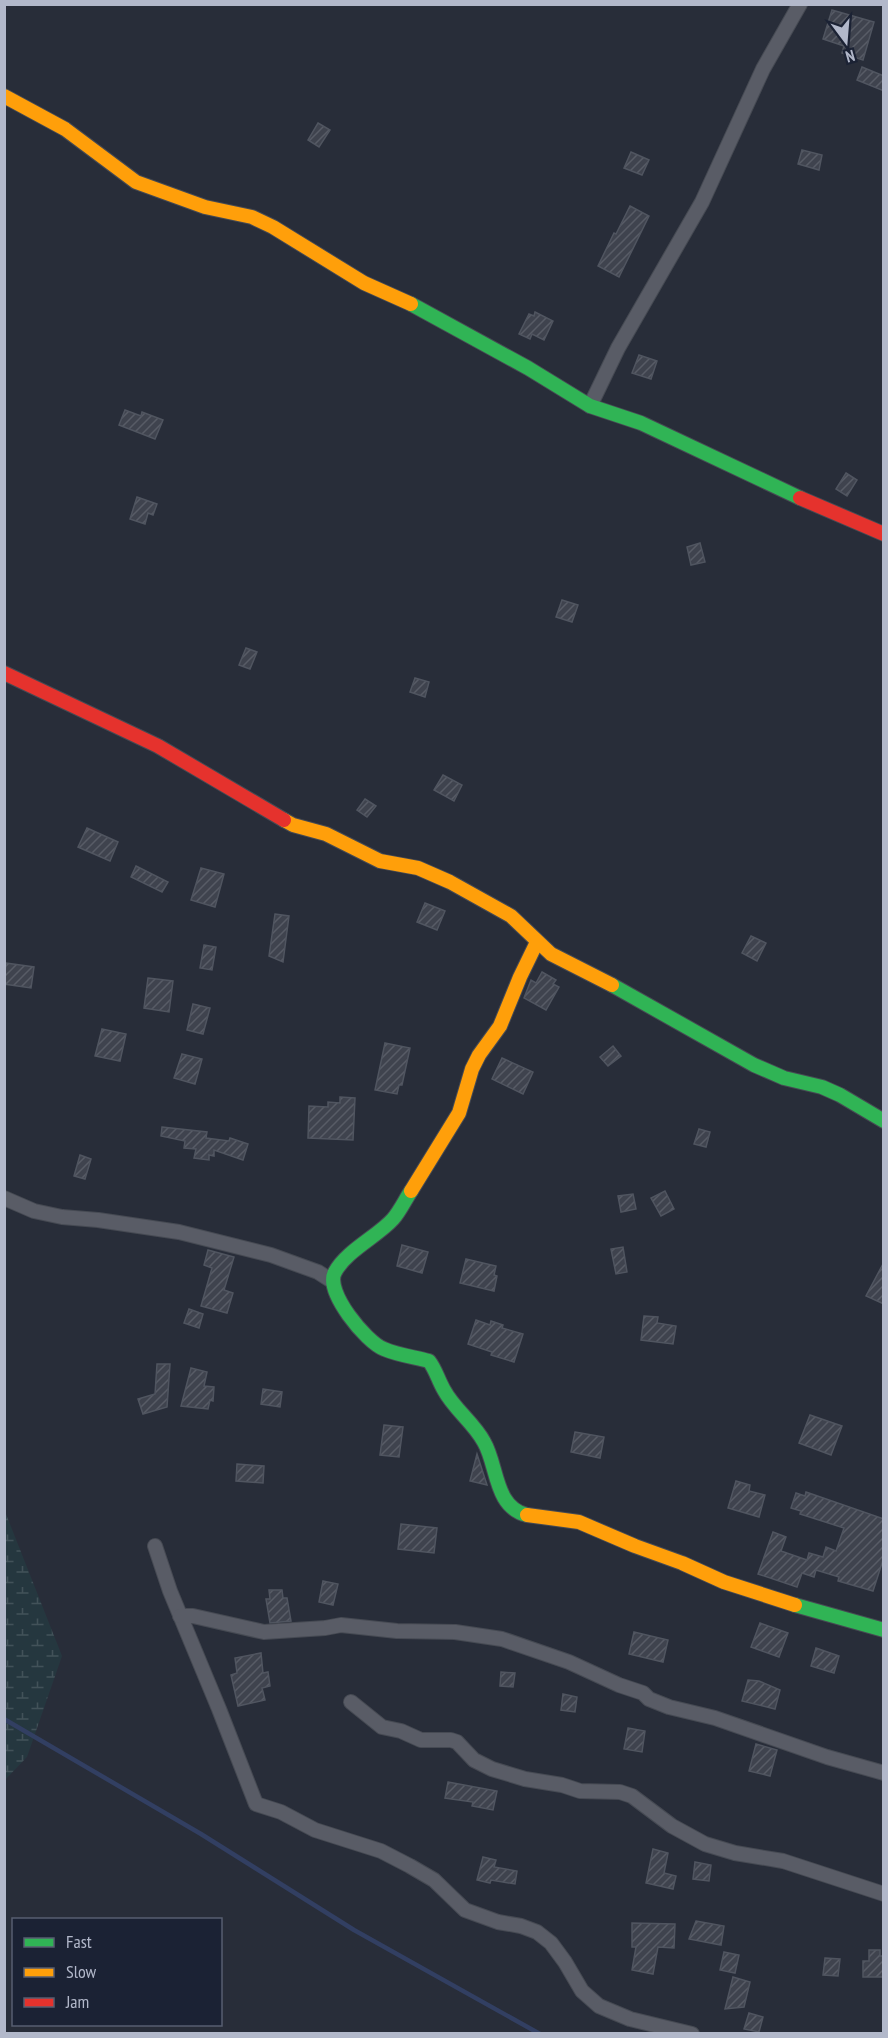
<svg xmlns="http://www.w3.org/2000/svg" width="888" height="2038" font-family="'PT Sans Narrow',sans-serif">
	<style>
		.wetland { fill: url(#wetland-marsh) }
		.lines { fill: none; stroke-linecap: round; stroke-linejoin: round }
		.stream { stroke: #323f62; stroke-width: 4.5 }
		.building { fill: url(#building-hatch); stroke: #505560; stroke-width: 1.5 }
		.street-casing { stroke: #464a53; stroke-width: 16 }
		.fast-casing { stroke: #464a53; stroke-width: 16 }
		.slow-casing { stroke: #464a53; stroke-width: 16 }
		.jam-casing { stroke: #464a53; stroke-width: 16 }
		.street { stroke: #595c66; stroke-width: 14 }
		.fast { stroke: #30b455; stroke-width: 14 }
		.slow { stroke: #ff9f0a; stroke-width: 14 }
		.jam { stroke: #e5322d; stroke-width: 14 }
	</style>
	<defs>
		<pattern id="wetland-marsh" width="20" height="14" patternUnits="userSpaceOnUse" patternTransform="scale(1.5)"><rect width="20" height="14" fill="#25373f"/><path d="M1 5h8M5 5V1M11 12h8M15 12V8" fill="none" stroke="#425259"/></pattern>
		<pattern id="building-hatch" width="6" height="6" patternUnits="userSpaceOnUse" patternTransform="scale(1.5)"><rect width="6" height="6" fill="#3f434e"/><path d="M-1 1l2-2M0 6l6-6M5 7l2-2" fill="none" stroke="#585c66"/></pattern>
	</defs>
	<rect width="100%" height="100%" fill="#282d39"/>
	<polygon class="wetland" points="4,1509 62,1656 27,1757 5,1780"/>
	<g class="lines">
		<polyline class="stream" points="4,1719 201,1834 354,1930 540,2034"/>
	</g>
	<g class="building">
		<polygon points="832,10 874,22 863,60 842,53 844,46 823,39"/>
		<polygon points="862,67 884,76 884,91 857,80"/>
		<polygon points="318,123 330,130 319,147 308,140"/>
		<polygon points="802,150 822,155 819,170 798,164"/>
		<polygon points="631,152 649,160 642,175 624,168"/>
		<polygon points="630,206 649,216 619,277 598,266 614,233 616,234"/>
		<polygon points="535,312 553,321 544,340 532,334 530,339 519,334 529,314 534,316"/>
		<polygon points="639,355 657,361 651,379 632,373"/>
		<polygon points="125,410 141,416 142,412 163,420 155,439 119,425"/>
		<polygon points="846,473 857,480 847,496 836,489"/>
		<polygon points="137,497 157,504 153,515 148,513 145,524 130,519"/>
		<polygon points="700,543 705,562 691,565 687,547"/>
		<polygon points="562,600 578,605 572,622 556,617"/>
		<polygon points="246,648 257,652 250,669 239,665"/>
		<polygon points="415,678 429,682 425,697 410,692"/>
		<polygon points="443,775 462,785 454,801 434,790"/>
		<polygon points="365,799 376,806 367,817 357,810"/>
		<polygon points="87,828 118,842 110,861 78,847"/>
		<polygon points="136,866 168,882 162,892 131,877"/>
		<polygon points="201,868 224,874 215,907 191,900"/>
		<polygon points="425,903 445,911 437,930 417,922"/>
		<polygon points="275,914 289,916 283,962 269,956"/>
		<polygon points="751,936 766,943 757,961 742,953"/>
		<polygon points="204,945 216,947 212,970 200,968"/>
		<polygon points="6,963 34,967 31,988 4,984"/>
		<polygon points="542,972 556,980 553,984 559,987 546,1010 524,998 531,980 536,983"/>
		<polygon points="148,978 173,981 169,1012 144,1008"/>
		<polygon points="193,1004 210,1008 203,1034 187,1030"/>
		<polygon points="102,1029 126,1034 120,1061 95,1056"/>
		<polygon points="385,1043 410,1048 402,1085 399,1085 397,1094 375,1090"/>
		<polygon points="613,1046 621,1056 608,1066 600,1057"/>
		<polygon points="182,1054 202,1059 195,1084 174,1078"/>
		<polygon points="502,1058 533,1072 523,1094 492,1079"/>
		<polygon points="340,1097 355,1098 353,1140 308,1138 309,1106 328,1107 328,1102 340,1103"/>
		<polygon points="162,1127 207,1132 206,1138 229,1141 230,1138 248,1144 243,1160 214,1150 214,1156 209,1155 209,1160 194,1158 196,1149 184,1148 185,1141 161,1136"/>
		<polygon points="699,1129 710,1132 706,1147 694,1144"/>
		<polygon points="80,1155 91,1159 85,1179 74,1176"/>
		<polygon points="665,1191 674,1209 661,1216 651,1198"/>
		<polygon points="633,1194 636,1209 621,1212 618,1196"/>
		<polygon points="402,1245 428,1252 422,1273 397,1266"/>
		<polygon points="623,1247 627,1272 616,1274 611,1249"/>
		<polygon points="208,1250 234,1257 224,1290 233,1293 227,1313 201,1306 212,1268 204,1265"/>
		<polygon points="466,1259 496,1266 494,1275 497,1276 494,1291 460,1283"/>
		<polygon points="884,1262 884,1304 866,1296"/>
		<polygon points="189,1309 203,1314 199,1328 184,1323"/>
		<polygon points="644,1316 658,1317 657,1323 676,1326 673,1344 641,1340"/>
		<polygon points="476,1320 490,1325 491,1321 503,1325 502,1328 523,1334 514,1362 491,1355 492,1352 468,1344"/>
		<polygon points="157,1364 170,1364 167,1407 143,1414 138,1399 155,1394"/>
		<polygon points="191,1368 207,1372 204,1386 214,1387 213,1401 210,1400 208,1409 181,1406"/>
		<polygon points="263,1389 282,1392 280,1407 261,1404"/>
		<polygon points="810,1415 842,1426 831,1455 799,1443"/>
		<polygon points="384,1425 403,1427 399,1457 380,1455"/>
		<polygon points="575,1432 604,1437 600,1458 571,1452"/>
		<polygon points="477,1454 487,1485 470,1481"/>
		<polygon points="237,1464 264,1466 263,1483 236,1481"/>
		<polygon points="736,1481 750,1485 749,1491 765,1495 759,1517 728,1508"/>
		<polygon points="806,1492 884,1519 884,1557 873,1591 838,1581 839,1577 816,1570 814,1577 802,1573 797,1587 758,1574 773,1532 786,1537 781,1551 807,1560 809,1553 823,1557 826,1547 836,1551 844,1528 800,1514 801,1511 791,1508 796,1493 805,1496"/>
		<polygon points="401,1524 437,1528 434,1553 398,1549"/>
		<polygon points="323,1581 338,1584 333,1605 319,1602"/>
		<polygon points="269,1590 282,1590 283,1598 287,1598 291,1621 270,1623 266,1599 270,1599"/>
		<polygon points="760,1623 788,1633 779,1657 751,1647"/>
		<polygon points="634,1632 668,1640 663,1662 629,1654"/>
		<polygon points="816,1648 839,1656 834,1673 811,1666"/>
		<polygon points="261,1653 263,1673 268,1672 270,1686 262,1688 265,1700 238,1706 231,1675 237,1673 235,1658"/>
		<polygon points="501,1672 515,1673 513,1687 500,1686"/>
		<polygon points="748,1680 759,1681 780,1690 775,1709 742,1701"/>
		<polygon points="563,1694 577,1697 575,1712 561,1710"/>
		<polygon points="628,1728 645,1731 642,1752 624,1749"/>
		<polygon points="756,1744 777,1750 770,1776 749,1771"/>
		<polygon points="448,1782 497,1791 493,1810 472,1806 473,1802 445,1798"/>
		<polygon points="653,1849 668,1853 664,1873 676,1876 673,1889 646,1883"/>
		<polygon points="483,1857 496,1860 494,1867 517,1871 515,1884 491,1880 490,1883 477,1880"/>
		<polygon points="695,1862 711,1865 709,1881 693,1879"/>
		<polygon points="696,1921 724,1926 721,1945 689,1939"/>
		<polygon points="632,1923 675,1924 674,1948 658,1947 653,1974 632,1970 636,1947 632,1947"/>
		<polygon points="869,1950 880,1950 880,1956 884,1956 884,1977 863,1977 863,1961 869,1961"/>
		<polygon points="724,1952 739,1955 735,1973 720,1970"/>
		<polygon points="825,1958 840,1959 838,1976 823,1975"/>
		<polygon points="733,1977 750,1982 744,2007 725,2009"/>
		<polygon points="749,2013 763,2017 759,2032 744,2029"/>
	</g>
	<g class="lines">
		<defs>
			<g id="street">
				<polyline points="590,406 618,348 702,202 763,69 800,4"/>
				<polyline points="4,1198 34,1211 62,1217 98,1220 179,1232 271,1255 318,1272 332,1281"/>
				<polyline points="155,1546 170,1591 219,1709 256,1804 281,1812 315,1830 381,1851 410,1866 434,1880 465,1910 498,1922 521,1926 537,1932 551,1943 565,1962 582,1991 599,2006 630,2019 692,2034"/>
				<polyline points="180,1616 193,1616 264,1632 325,1628 341,1625 397,1631 455,1632 502,1639 569,1662 619,1685 643,1693 649,1699 669,1707 715,1718 827,1757 884,1773"/>
				<polyline points="351,1702 382,1727 401,1731 421,1740 451,1740 457,1742 474,1760 492,1769 525,1779 562,1785 580,1791 620,1792 632,1796 672,1826 705,1844 735,1853 783,1861 884,1894"/>
			</g>
			<g id="fast">
				<polyline points="411,304 528,368 590,406 641,423 800,498"/>
				<polyline points="612,985 754,1065 784,1078 822,1087 840,1095 884,1121"/>
				<path d="M 411,1191 C 405,1200 400,1211 393,1219 C 378,1236 346,1251 335,1272 C 324,1291 366,1342 384,1349 C 398,1355 414,1357 429,1361 C 436,1370 438,1380 444,1390 C 454,1409 474,1423 484,1442 C 498,1466 494,1507 527,1515"/>
				<polyline points="795,1605 884,1630"/>
			</g>
			<g id="slow">
				<polyline points="4,96 65,129 136,182 205,207 252,217 273,227 364,283 411,304"/>
				<polyline points="284,820 293,825 326,834 380,861 418,868 450,882 511,916 551,954 612,985"/>
				<polyline points="411,1191 459,1113 472,1069 479,1055 500,1026 520,977 537,942"/>
				<polyline points="527,1515 579,1522 635,1546 682,1563 724,1582 795,1605"/>
			</g>
			<g id="jam">
				<polyline points="800,498 884,534"/>
				<polyline points="4,673 158,746 284,820"/>
			</g>
		</defs>
		<use href="#street" class="street-casing"/>
		<use href="#fast" class="fast-casing"/>
		<use href="#slow" class="slow-casing"/>
		<use href="#jam" class="jam-casing"/>
		<use href="#street" class="street"/>
		<use href="#fast" class="fast"/>
		<use href="#slow" class="slow"/>
		<use href="#jam" class="jam"/>
	</g>
	<rect width="888" height="2038" fill="none" stroke="#b2b8ca" stroke-width="12"/>
	<rect x="12" y="1918" width="210" height="108" fill="#1b2234" stroke="#575e70" stroke-width="1.5"/>
	<rect x="24" y="1938" width="30" height="9" fill="#30b455" stroke="#575e70" stroke-width="1.5"/>
	<text x="66" y="1948" font-size="18" fill="#b2b8ca">Fast</text>
	<rect x="24" y="1968" width="30" height="9" fill="#ff9f0a" stroke="#575e70" stroke-width="1.5"/>
	<text x="66" y="1978" font-size="18" fill="#b2b8ca">Slow</text>
	<rect x="24" y="1998" width="30" height="9" fill="#e5322d" stroke="#575e70" stroke-width="1.5"/>
	<text x="66" y="2008" font-size="18" fill="#b2b8ca">Jam</text>
	<g transform="translate(846 42) rotate(164)" stroke="#1b2234" stroke-width="4.5" paint-order="stroke">
	<path d="M0-4.5L10 22L0 15L-10 22Z" fill="#b2b8ca"/>
	<text y="-9" font-size="16" font-weight="bold" text-anchor="middle" fill="#b2b8ca">N</text>
	</g>
</svg>
